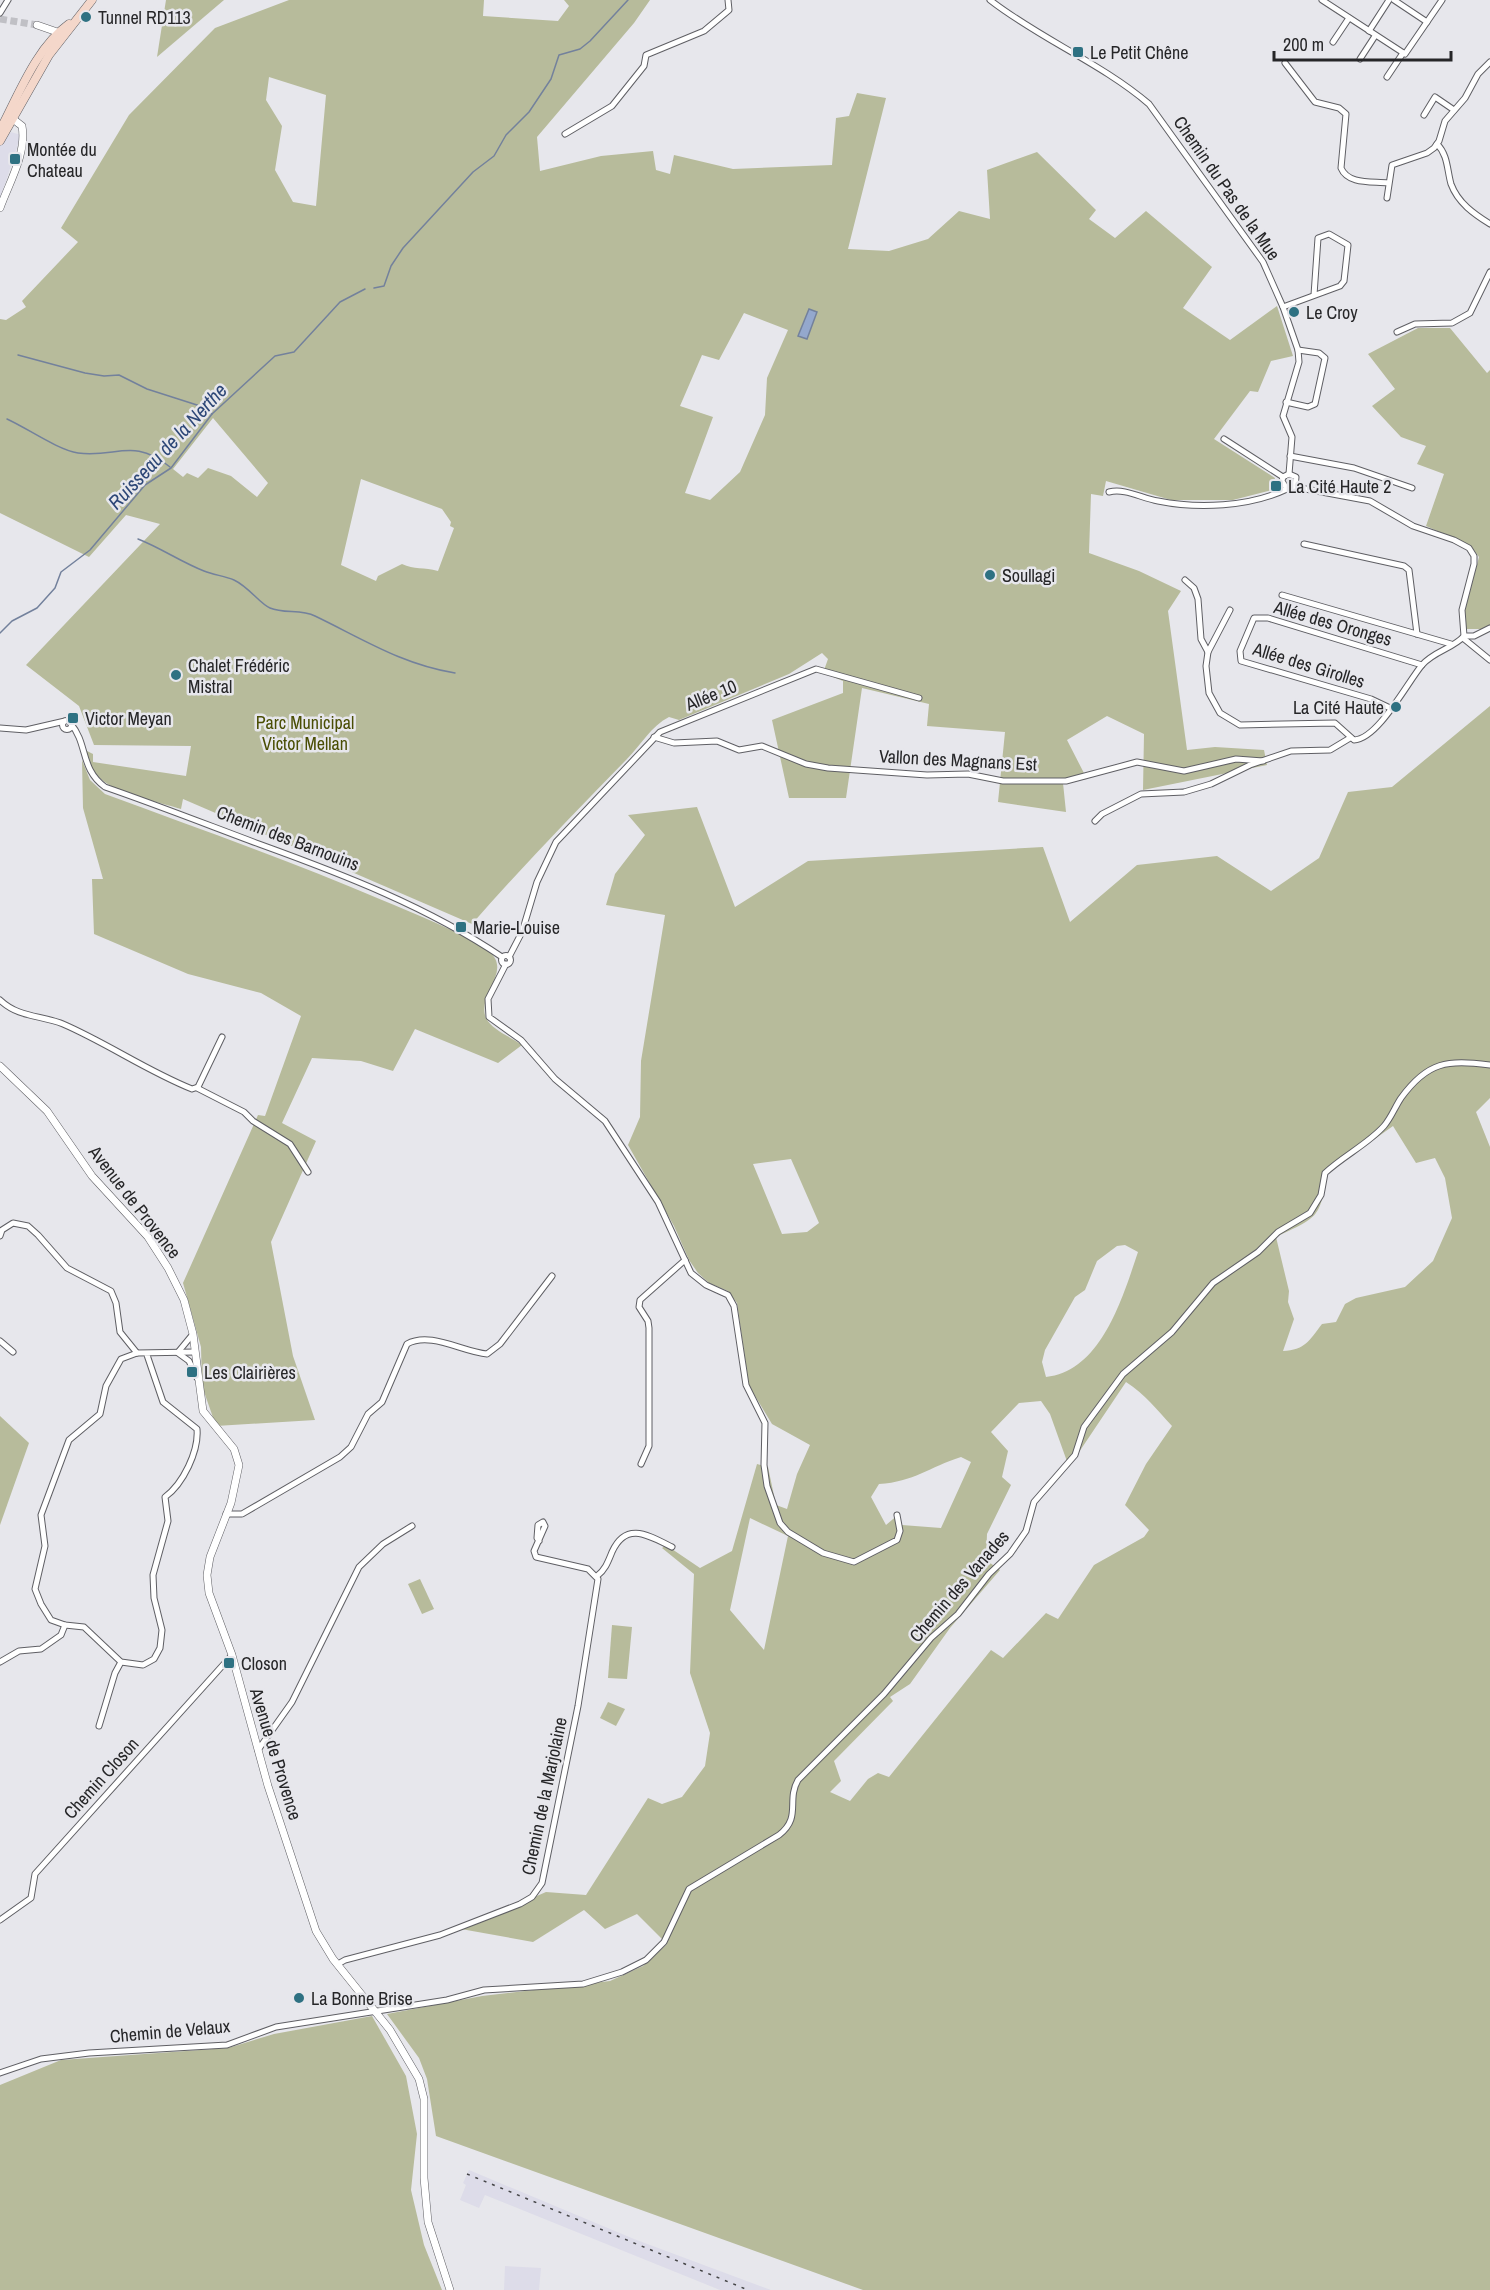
<svg xmlns="http://www.w3.org/2000/svg" width="1490" height="2290" font-family="'Archivo Narrow',sans-serif">
	<style>
		.built { fill: #dddce9 }
		.green { fill: #b7bb9b; fill-rule: evenodd }
		.water { fill: #94a8cd; stroke: #73819c; stroke-width: 1.5 }
		.lines { fill: none; stroke-linecap: round; stroke-linejoin: round }
		.stream { stroke: #73819c; stroke-width: 1.5 }
		.tertiary-tunnel { stroke: #c0c0c5; stroke-width: 7; stroke-dasharray: 7 3.5; stroke-linecap: butt }
		.minor-casing { stroke: #5f5f64; stroke-width: 7 }
		.tertiary-casing { stroke: #5f5f64; stroke-width: 8 }
		.secondary-casing { stroke: #5f5f64; stroke-width: 9 }
		.minor { stroke: #fff; stroke-width: 5 }
		.tertiary { stroke: #fff; stroke-width: 7 }
		.secondary { stroke: #f4d7ca; stroke-width: 8 }
		.rail { stroke: #464648; stroke-width: 1.5; stroke-dasharray: 3 6; stroke-linecap: butt }
		.poi-dot { fill: #2e7182; stroke: #e7e7ec; stroke-width: 2 }
		.labels { text-anchor: middle; dominant-baseline: central; stroke-width: 5; stroke-linejoin: round; paint-order: stroke }
		.poi-label { font-size: 18px; fill: #262628; stroke: #e7e7ec; text-anchor: start }
		.street-label { font-size: 18px; fill: #262628; stroke: #e7e7ec }
		.park-label { font-size: 18px; fill: #4a4e04; stroke: #e7e7ec }
		.water-label { font-size: 20px; font-style: italic; fill: #2d4777; stroke: #e7e7ec }
	</style>
	<rect width="100%" height="100%" fill="#e7e7ec"/>
	<g class="built">
		<polygon points="11,132 21,135 0,199 0,146"/>
		<polygon points="469,2170 634,2239 771,2290 720,2290 485,2195 479,2208 460,2200 466,2185 463,2183"/>
		<polygon points="505,2266 541,2268 539,2290 504,2290"/>
	</g>
	<g class="green">
		<polygon points="166,0 224,0 157,57"/>
		<path d="M 289,0 L 484,0 L 483,16 L 558,21 L 569,6 L 564,0 L 650,0 L 634,23 L 537,137 L 540,171 L 601,156 L 653,151 L 656,170 L 670,174 L 674,155 L 733,169 L 832,165 L 836,118 L 849,116 L 857,93 L 886,98 L 848,249 L 889,251 L 928,239 L 959,211 L 990,219 L 987,170 L 1037,152 L 1096,210 L 1089,219 L 1115,238 L 1146,211 L 1212,267 L 1183,308 L 1230,340 L 1277,306 L 1293,356 L 1271,361 L 1258,392 L 1250,391 L 1214,439 L 1275,478 L 1272,490 L 1233,500 L 1171,500 L 1106,481 L 1103,496 L 1091,494 L 1089,553 L 1139,571 L 1181,591 L 1168,611 L 1187,750 L 1215,747 L 1264,750 L 1267,765 L 1143,790 L 1144,734 L 1107,716 L 1067,740 L 1087,779 L 1063,783 L 1066,812 L 998,802 L 1005,732 L 927,726 L 929,704 L 862,688 L 846,798 L 789,798 L 772,720 L 843,693 L 843,681 L 823,673 L 828,659 L 822,653 L 789,674 L 679,720 L 669,717 C 651,726 641,745 627,759 C 574,813 522,867 472,924 L 183,799 L 181,809 C 159,802 117,794 101,779 C 92,772 89,761 85,750 L 93,754 L 93,762 L 186,776 L 191,746 L 94,745 L 79,706 L 26,665 L 160,524 L 126,515 L 89,557 L 0,513 L 0,319 L 6,320 L 26,307 L 22,301 L 78,242 L 61,228 L 129,115 L 215,28 ZM 269,77 L 326,95 L 316,206 L 293,202 L 275,170 L 282,126 L 266,100 ZM 744,313 L 788,330 L 767,378 L 765,415 L 740,472 L 710,500 L 685,493 L 713,417 L 680,406 L 702,355 L 719,360 ZM 213,418 L 268,483 L 257,497 L 231,476 L 208,468 L 198,478 L 187,473 L 183,477 L 173,469 ZM 361,479 L 442,509 L 451,522 L 450,526 L 454,528 L 438,571 C 424,567 414,570 402,564 L 378,576 L 376,581 L 341,565 Z"/>
		<polygon points="1418,328 1450,328 1487,373 1490,370 1490,629 1465,629 1465,610 1479,557 1471,546 1426,526 1444,474 1417,464 1426,446 1401,437 1372,406 1395,389 1368,354"/>
		<path d="M 1490,706 L 1490,1098 L 1476,1112 L 1490,1147 L 1490,2290 L 863,2290 L 436,2136 L 427,2079 L 419,2058 L 387,2014 L 482,1996 L 610,1981 L 643,1966 L 667,1944 L 637,1914 L 605,1929 L 584,1910 L 533,1942 L 461,1929 L 546,1892 L 586,1895 L 648,1798 L 662,1804 L 682,1797 L 705,1766 L 710,1733 L 690,1673 L 694,1574 L 662,1548 L 666,1545 L 700,1568 L 732,1551 L 757,1464 L 768,1467 L 776,1505 L 787,1509 L 797,1474 L 810,1445 L 772,1424 L 749,1386 L 737,1303 L 728,1291 L 709,1283 L 698,1273 L 689,1260 L 674,1226 L 628,1145 L 640,1117 L 641,1061 L 665,915 L 606,905 L 615,874 L 645,835 L 628,815 L 697,807 L 735,907 L 808,861 L 1043,847 L 1070,922 L 1137,865 L 1217,856 L 1271,891 L 1319,858 L 1348,792 L 1392,787 ZM 1393,1126 L 1416,1163 L 1435,1158 L 1445,1178 L 1452,1218 L 1433,1261 L 1405,1287 L 1356,1298 L 1345,1304 L 1336,1322 L 1322,1324 C 1309,1341 1305,1350 1283,1351 L 1294,1319 L 1288,1302 L 1289,1291 L 1276,1237 C 1317,1217 1320,1220 1327,1173 ZM 791,1159 L 819,1223 L 807,1232 L 782,1234 L 753,1164 ZM 1125,1245 L 1138,1252 C 1123,1296 1102,1371 1046,1377 L 1042,1362 L 1045,1350 L 1075,1297 L 1085,1290 L 1097,1261 L 1117,1246 ZM 1126,1382 C 1145,1394 1157,1410 1172,1426 L 1146,1464 L 1125,1505 L 1149,1530 L 1144,1537 L 1094,1565 L 1058,1619 L 1046,1613 L 1003,1658 L 991,1650 L 889,1777 L 878,1773 L 868,1779 L 850,1801 L 830,1792 L 841,1781 L 834,1761 L 893,1701 L 890,1697 L 910,1684 L 950,1628 L 1000,1570 L 986,1560 L 987,1534 L 1011,1485 L 1002,1477 L 1008,1451 L 991,1432 L 1019,1403 L 1041,1401 L 1050,1414 L 1069,1467 ZM 961,1457 L 971,1462 L 941,1528 L 902,1525 L 899,1514 L 886,1525 L 871,1497 L 879,1484 C 914,1482 929,1467 961,1457 ZM 750,1518 L 788,1536 L 764,1650 L 730,1610 Z"/>
		<path d="M 82,760 L 90,780 L 105,794 C 197,828 291,861 382,900 C 417,915 456,929 488,951 C 514,970 476,995 486,1018 C 492,1030 511,1037 522,1045 L 498,1063 L 415,1029 L 393,1071 L 361,1061 L 312,1058 L 282,1123 L 316,1141 L 271,1242 L 293,1356 L 315,1420 L 216,1426 L 202,1386 L 201,1347 L 183,1283 L 258,1115 L 265,1116 L 301,1016 L 261,993 L 188,974 L 94,934 L 92,879 L 103,879 L 83,808 Z"/>
		<polygon points="0,1416 29,1443 0,1525"/>
		<polygon points="420,1579 434,1609 422,1614 408,1584"/>
		<polygon points="612,1625 632,1627 627,1679 608,1678"/>
		<polygon points="608,1702 625,1709 616,1726 600,1718"/>
		<polygon points="372,2016 406,2076 417,2134 411,2190 424,2245 442,2290 0,2290 0,2085 61,2060 228,2048 274,2034"/>
	</g>
	<polygon class="water" points="809,309 817,312 807,339 798,336"/>
	<g class="lines">
		<g class="stream">
			<polyline points="374,288 384,286 391,266 403,248 473,172 494,156 506,135 529,112 551,79 559,55 580,49 590,41 628,0"/>
			<polyline points="18,355 85,373 104,376 119,375 147,389 197,405 212,414"/>
			<path d="M 7,419 C 27,428 58,450 78,453 C 117,458 133,437 170,467"/>
			<path d="M 138,539 C 161,548 181,562 204,571 C 214,575 225,576 234,580 C 249,587 260,604 270,608 C 284,614 301,609 315,616 C 363,639 401,664 455,673"/>
			<polyline points="0,633 12,621 37,608 55,588 61,572 90,550 145,485 171,468 212,414 275,356 294,352 340,302 365,289"/>
		</g>
		<polyline class="tertiary-tunnel" points="0,19 37,25"/>
		<defs>
			<g id="minor">
				<path d="M 990,0 C 1040,39 1101,63 1149,104 L 1263,262 L 1283,307 L 1298,350 L 1299,362 L 1283,416 L 1292,437 L 1289,474"/>
				<polyline points="1322,0 1405,54 1442,0"/>
				<polyline points="1394,0 1427,22"/>
				<polyline points="0,13 8,0"/>
				<polyline points="1369,31 1389,0"/>
				<polyline points="1333,42 1349,18"/>
				<polyline points="1360,59 1375,36"/>
				<path d="M 1285,63 L 1315,102 L 1339,108 L 1346,114 L 1341,168 C 1348,185 1373,181 1388,183"/>
				<polyline points="1387,77 1403,53"/>
				<polyline points="1424,115 1435,97 1454,110"/>
				<polyline points="565,134 612,106 644,66 646,55 704,31 729,10 728,0"/>
				<path d="M 1437,144 C 1448,155 1447,170 1451,184 C 1458,203 1474,214 1490,224"/>
				<polyline points="1387,198 1392,165 1427,153 1434,148 1439,141 1445,121 1465,98 1478,74 1490,62"/>
				<polyline points="1283,307 1340,286 1344,281 1348,245 1329,234 1318,238 1314,295"/>
				<polyline points="1397,332 1415,324 1452,323 1470,313 1490,272"/>
				<polyline points="1286,402 1308,407 1315,404 1325,358 1319,353 1298,350"/>
				<polyline points="1224,439 1283,477"/>
				<polyline points="1290,456 1354,468 1412,488"/>
				<path d="M 1109,492 C 1125,488 1141,498 1158,501 C 1198,509 1249,507 1287,489"/>
				<polyline points="1304,544 1404,566 1409,570 1417,634"/>
				<path d="M 1185,580 L 1194,588 L 1198,599 L 1201,639 L 1208,652 L 1206,666 L 1209,693 L 1220,713 L 1240,725 L 1335,723 L 1354,740 C 1378,739 1407,683 1422,665 C 1434,651 1454,648 1464,636 L 1462,610 L 1474,564 L 1474,556 L 1469,548 L 1454,540 L 1413,526 L 1370,501 L 1295,487 L 1287,489 L 1282,481 L 1283,477 L 1289,474 L 1296,477 L 1295,487"/>
				<polyline points="1282,595 1451,644"/>
				<polyline points="1464,636 1474,636 1490,628"/>
				<polyline points="1463,638 1490,660"/>
				<polyline points="1208,652 1230,610"/>
				<polyline points="1390,708 1371,699 1241,661 1240,651 1254,618 1268,618 1422,665"/>
				<circle cx="67" cy="725" r="4.5"/>
				<path d="M 71,724 C 88,744 80,769 105,787 C 157,805 208,825 259,844 C 342,874 428,907 502,957"/>
				<polyline points="0,728 26,730 65,721"/>
				<polyline points="654,737 674,743 717,741 739,750 762,746 806,764 828,768 927,775 968,774 1003,781 1066,781 1137,762 1184,771 1236,759 1263,761"/>
				<polyline points="1095,821 1102,814 1141,794 1184,792 1211,784 1250,765 1291,751 1330,750 1350,738"/>
				<circle cx="506" cy="960" r="4.5"/>
				<polyline points="509,957 522,932 537,882 556,842 660,732 816,669 919,698"/>
				<polyline points="506,964 488,999 489,1017 521,1040 555,1079 605,1121 658,1202 691,1273 706,1285 728,1295 734,1306 746,1385 765,1423 764,1465 767,1486 780,1523 788,1532 823,1553 854,1562 897,1540 900,1531 897,1515"/>
				<path d="M 0,1000 C 19,1018 41,1015 63,1024 C 107,1043 147,1071 192,1089 L 198,1087 L 222,1037"/>
				<polyline points="197,1088 244,1112 253,1121 290,1144 308,1172"/>
				<polyline points="0,1236 2,1230 13,1223 28,1226 38,1235 67,1268 111,1291 116,1303 120,1332 137,1353"/>
				<polyline points="0,1341 13,1352"/>
				<polyline points="179,1351 193,1334"/>
				<polyline points="178,1353 189,1361 197,1378"/>
				<path d="M 147,1355 L 163,1402 L 197,1429 C 199,1451 183,1484 165,1497 L 168,1521 L 153,1575 L 154,1598 L 162,1630 L 160,1648 L 154,1659 L 143,1665 L 121,1662 L 84,1627 L 65,1625 L 51,1620 L 41,1604 L 35,1589 L 45,1546 L 41,1515 L 69,1440 L 100,1414 L 106,1386 L 121,1359 L 137,1353 L 195,1352"/>
				<polyline points="641,1464 649,1446 649,1328 648,1321 639,1307 640,1300 685,1260"/>
				<path d="M 226,1514 L 242,1514 L 340,1457 L 351,1447 L 368,1414 L 382,1402 L 407,1344 C 430,1331 463,1352 487,1354 L 500,1344 L 552,1276"/>
				<path d="M 597,1576 C 605,1570 608,1562 612,1552 C 626,1521 648,1535 672,1547"/>
				<polyline points="0,1662 19,1651 41,1649 61,1635 65,1625"/>
				<polyline points="99,1726 115,1673 121,1662"/>
				<polyline points="258,1750 292,1702 359,1567 383,1544 412,1526"/>
				<polyline points="0,1920 31,1898 35,1874 232,1655"/>
				<polyline points="338,1964 345,1960 440,1935 520,1904 532,1897 542,1883 578,1706 598,1579 588,1569 536,1557 534,1551 545,1526 543,1522 538,1525 537,1538 539,1541"/>
				<path d="M 0,2073 L 41,2059 L 89,2053 L 227,2045 L 276,2027 L 447,2000 L 484,1990 L 583,1984 L 622,1972 L 646,1960 L 664,1942 L 689,1889 L 779,1835 C 802,1817 786,1801 798,1780 L 884,1694 L 931,1638 L 958,1614 L 989,1574 L 1010,1554 L 1026,1531 L 1034,1502 L 1075,1455 L 1084,1427 L 1123,1374 L 1172,1332 L 1213,1283 L 1258,1252 L 1278,1232 L 1310,1213 L 1321,1195 L 1325,1173 C 1343,1156 1368,1144 1384,1126 C 1391,1118 1395,1107 1401,1098 C 1428,1061 1447,1060 1490,1065"/>
			</g>
			<g id="tertiary">
				<polyline points="37,25 63,34"/>
				<path d="M 0,208 C 9,183 27,153 22,126 L 13,119 L 9,121"/>
				<polyline points="0,1066 47,1111 92,1176 148,1237 168,1268 184,1300 193,1334 203,1411 234,1449 239,1465 231,1503 210,1557 207,1575 209,1593 232,1655 268,1786 316,1931 333,1959 390,2030 419,2079 424,2099 424,2178 428,2222 450,2290"/>
			</g>
			<g id="secondary">
				<path d="M 0,130 C 19,94 36,48 69,24"/>
				<polyline points="0,141 49,55 92,0"/>
			</g>
		</defs>
		<use href="#minor" class="minor-casing"/>
		<use href="#tertiary" class="tertiary-casing"/>
		<use href="#secondary" class="secondary-casing"/>
		<use href="#minor" class="minor"/>
		<use href="#tertiary" class="tertiary"/>
		<use href="#secondary" class="secondary"/>
		<polyline class="rail" points="467,2174 748,2290"/>
	</g>
	<g class="poi-dot">
		<circle cx="86" cy="17" r="6"/>
		<rect x="1072" y="46" width="12" height="12" rx="3"/>
		<rect x="9" y="153" width="12" height="12" rx="3"/>
		<circle cx="1294" cy="312" r="6"/>
		<rect x="1270" y="480" width="12" height="12" rx="3"/>
		<circle cx="990" cy="575" r="6"/>
		<circle cx="176" cy="675" r="6"/>
		<circle cx="1396" cy="707" r="6"/>
		<rect x="67" y="712" width="12" height="12" rx="3"/>
		<rect x="455" y="921" width="12" height="12" rx="3"/>
		<rect x="186" y="1366" width="12" height="12" rx="3"/>
		<rect x="223" y="1657" width="12" height="12" rx="3"/>
		<circle cx="299" cy="1998" r="6"/>
	</g>
	<g class="labels">
		<g class="poi-label">
			<text x="98" y="17">Tunnel RD113</text>
			<text x="1090" y="52">Le Petit Chêne</text>
			<text x="27" y="149">Montée du<tspan x="27" dy="21">Chateau</tspan></text>
			<text x="1306" y="312">Le Croy</text>
			<text x="1288" y="486">La Cité Haute 2</text>
			<text x="1002" y="575">Soullagi</text>
			<text x="188" y="665">Chalet Frédéric<tspan x="188" dy="21">Mistral</tspan></text>
			<text x="1384" y="707" text-anchor="end">La Cité Haute</text>
			<text x="85" y="718">Victor Meyan</text>
			<text x="473" y="927">Marie-Louise</text>
			<text x="204" y="1372">Les Clairières</text>
			<text x="241" y="1663">Closon</text>
			<text x="311" y="1998">La Bonne Brise</text>
		</g>
		<g class="street-label">
			<text transform="translate(1227 188) rotate(55)">Chemin du Pas de la Mue</text>
			<text transform="translate(1333 623) rotate(16)">Allée des Oronges</text>
			<text transform="translate(1309 665) rotate(17)">Allée des Girolles</text>
			<text transform="translate(711 695) rotate(-22)">Allée 10</text>
			<text transform="translate(958 760) rotate(3)">Vallon des Magnans Est</text>
			<text transform="translate(288 838) rotate(21)">Chemin des Barnouins</text>
			<text transform="translate(135 1202) rotate(52)">Avenue de Provence</text>
			<text transform="translate(959 1586) rotate(-49)">Chemin des Vanades</text>
			<text transform="translate(276 1754) rotate(73)">Avenue de Provence</text>
			<text transform="translate(101 1778) rotate(-48)">Chemin Closon</text>
			<text transform="translate(544 1796) rotate(-78)">Chemin de la Marjolaine</text>
			<text transform="translate(170 2031) rotate(-5)">Chemin de Velaux</text>
		</g>
		<g class="park-label">
			<text x="305" y="722">Parc Municipal<tspan x="305" dy="21">Victor Mellan</tspan></text>
		</g>
		<g class="water-label">
			<text transform="translate(167 446) rotate(-47)">Ruisseau de la Nerthe</text>
		</g>
	</g>
	<path d="M1274 51v9h177v-9" fill="none" stroke="#262628" stroke-width="3"/>
	<text x="1283" y="51" font-size="18" fill="#262628" stroke="#e7e7ec" stroke-width="4.5" paint-order="stroke">200 m</text>
</svg>
